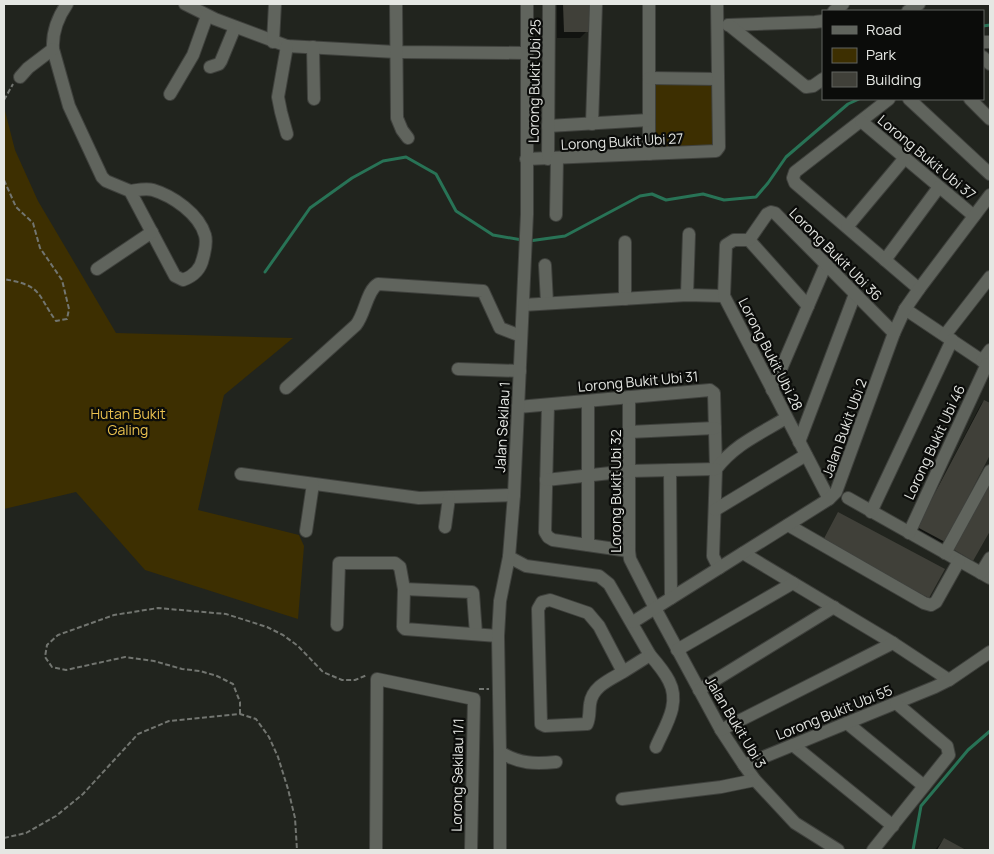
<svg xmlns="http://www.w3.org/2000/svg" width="994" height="854" font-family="Manrope,sans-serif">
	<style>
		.green { fill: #3d2f01 }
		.shadow { fill: #0007 }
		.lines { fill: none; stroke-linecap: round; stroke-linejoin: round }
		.stream { stroke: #287356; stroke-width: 3 }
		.building { fill: #404039 }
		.minor-casing { stroke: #3f413d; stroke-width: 14 }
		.path { stroke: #727570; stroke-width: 2; stroke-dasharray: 5 2.5; stroke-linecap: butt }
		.minor { stroke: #60645d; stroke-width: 12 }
		.labels { text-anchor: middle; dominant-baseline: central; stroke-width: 4.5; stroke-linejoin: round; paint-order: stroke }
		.street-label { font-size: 14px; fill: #e5e7e3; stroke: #0b0c0a }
		.park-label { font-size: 14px; fill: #ebc24f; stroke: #0b0c0a }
	</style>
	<rect width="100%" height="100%" fill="#21241e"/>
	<g class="green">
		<polygon points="653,83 722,83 723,154 653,158"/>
		<polygon points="4,107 15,150 38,201 116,333 293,338 224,395 198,510 299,535 304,546 298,619 145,570 76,492 4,509"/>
	</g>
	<g class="shadow">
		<polygon points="557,4 587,4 587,31 580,38 557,38"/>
		<polygon points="984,401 990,404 990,452 944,541 940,544 915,531 981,404"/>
		<polygon points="990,482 990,528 968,563 949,552"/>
		<polygon points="838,514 928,597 925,600 820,545"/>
		<polygon points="944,839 964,850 935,850"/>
	</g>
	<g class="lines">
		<g class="stream">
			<polyline points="983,26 990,25"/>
			<polyline points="529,241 565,236 640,196 652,194 666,200 703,194 724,200 756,197 768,183 786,157 848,104 859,99"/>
			<polyline points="265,272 310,208 352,178 383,161 406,157 436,174 456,211 493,235 522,240"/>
			<polyline points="913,850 921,806 968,750 990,731"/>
		</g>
	</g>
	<g class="building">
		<polygon points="563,4 589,4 589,32 564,32"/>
		<polygon points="984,400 990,403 990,455 945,542 917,527"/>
		<polygon points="990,482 990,531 973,561 951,548"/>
		<polygon points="838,512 945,569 929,598 822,542"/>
		<polygon points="944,838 966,850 937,850"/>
	</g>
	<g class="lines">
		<defs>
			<g id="minor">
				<path d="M 67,4 C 58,17 52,32 53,49 L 69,106 L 102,177 L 106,181 L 130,191 L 175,276 L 183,280 C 194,276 201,268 203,258 C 205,251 207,242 205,235 C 199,214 173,196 153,190 C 146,188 138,190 130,191"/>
				<polyline points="185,4 215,19 287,46 396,52 526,53"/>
				<polyline points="396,4 397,118 402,130 408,138"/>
				<polyline points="649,4 649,154"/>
				<polyline points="834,11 843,4"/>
				<polyline points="908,11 919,4"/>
				<polyline points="728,25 815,22 823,21"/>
				<polyline points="729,25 806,87 813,86 823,79"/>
				<polyline points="273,42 275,4"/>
				<polyline points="983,42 990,42"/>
				<polyline points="287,46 278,97 281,112 287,134"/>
				<polyline points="313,47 314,99"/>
				<polyline points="983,57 990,64"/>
				<polyline points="210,67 219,64 221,61 235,27"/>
				<polyline points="20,77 28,68 53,49"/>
				<polyline points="649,78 718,79"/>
				<polyline points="170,94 193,55 207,16"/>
				<polyline points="889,99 795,172 793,178 795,183 919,289"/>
				<polyline points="909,99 990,174"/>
				<polyline points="970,99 990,119"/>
				<polyline points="861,121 974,216"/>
				<polyline points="592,124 596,4"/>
				<polyline points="548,126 649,120"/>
				<polyline points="526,159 716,151 719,147 717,4"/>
				<polyline points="548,159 549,4"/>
				<polyline points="556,215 557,159"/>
				<polyline points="847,227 904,159"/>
				<polyline points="749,240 808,306"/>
				<polyline points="885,260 939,187"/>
				<polyline points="545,265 547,303"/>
				<polyline points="97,269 152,232"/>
				<polyline points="687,295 689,234"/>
				<polyline points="625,299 625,242"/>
				<polyline points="523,305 687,295 724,296"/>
				<polyline points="905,309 990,366"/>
				<polyline points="945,335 990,277"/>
				<polyline points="982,361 990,350"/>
				<polyline points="458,369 520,371"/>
				<path d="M 286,388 L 356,325 C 365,314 367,290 378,284 L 483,291 L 500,328 L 521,336"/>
				<polyline points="772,390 826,264"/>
				<polyline points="629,397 629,551 630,559 655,608 721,730 744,765 755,780 795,823 838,850"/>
				<polyline points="548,405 545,532 548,537 553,540 629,551"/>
				<polyline points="518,407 710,390 714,393 716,469 713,556 719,568"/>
				<polyline points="629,432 715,428"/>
				<polyline points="799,442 855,294"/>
				<path d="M 716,469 C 735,444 760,434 786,418"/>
				<polyline points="670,470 671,598"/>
				<polyline points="241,474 419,498 514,495"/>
				<polyline points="546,480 629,471 716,469"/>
				<polyline points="848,498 990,578"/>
				<polyline points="829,499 724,296 726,245 734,240 749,240 767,214 771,212 775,213 894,333"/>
				<polyline points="715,510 806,455"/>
				<polyline points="871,512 952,340"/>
				<polyline points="788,525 924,603 931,605 936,602 959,561"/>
				<polyline points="445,527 449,498"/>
				<polyline points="306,531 313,484"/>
				<polyline points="909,533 987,364"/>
				<polyline points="588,545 588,401"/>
				<polyline points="743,553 893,643 949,680"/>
				<polyline points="945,553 990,471"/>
				<path d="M 509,557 L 526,566 L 599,576 L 609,584 L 650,655 L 623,672 L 599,626 L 588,613 L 550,600 L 542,602 L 538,609 L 541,724 L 545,726 L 587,724 C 590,718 589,711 590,704 C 592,687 609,680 623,672"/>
				<polyline points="981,573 990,558"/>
				<polyline points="404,589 472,592 473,593 476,634"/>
				<polyline points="633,622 829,499 836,492 894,333 905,309 919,289 990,195"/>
				<polyline points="337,625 339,563 395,563 400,567 404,589 403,627 405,629 498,636"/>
				<polyline points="677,650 793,583"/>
				<path d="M 650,655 C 657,663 664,671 669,681 C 681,704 665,726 656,747"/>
				<polyline points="699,690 834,607"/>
				<polyline points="847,723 924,786"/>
				<polyline points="721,730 893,643"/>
				<polyline points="793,745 893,826"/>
				<path d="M 500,752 C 519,764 535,764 556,762"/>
				<polyline points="744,765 935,687 949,680 990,652"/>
				<polyline points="622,799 721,787 755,780"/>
				<polyline points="376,850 377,679 474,699 471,850"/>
				<polyline points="500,850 500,752 498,636 500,601 509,557 514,495 527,214 527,4"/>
				<polyline points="873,850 949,755 947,746 896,703"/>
			</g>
		</defs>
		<use href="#minor" class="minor-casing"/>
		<g class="path">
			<polyline points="4,100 13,84"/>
			<path d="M 4,180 L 16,207 L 33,223 L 40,248 L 62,280 L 69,309 L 67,319 L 56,321 C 36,293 43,286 4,279"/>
			<polyline points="479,689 489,689"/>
			<polyline points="240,714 240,702 233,684 217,676 200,671 182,669 154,661 125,657 66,670 52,667 45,657 47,645 58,635 114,615 158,608 226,614 267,627 283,635 298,646 323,672 342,680 355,680 367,675"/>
			<polyline points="4,838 26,833 56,816 83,794 138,734 169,721 240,714 256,719 269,737 278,757 288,789 295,818 297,850"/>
		</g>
		<use href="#minor" class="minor"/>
	</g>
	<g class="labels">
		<g class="street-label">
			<text transform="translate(534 81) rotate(-89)">Lorong Bukit Ubi 25</text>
			<text transform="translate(622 141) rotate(-3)">Lorong Bukit Ubi 27</text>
			<text transform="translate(927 157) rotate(40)">Lorong Bukit Ubi 37</text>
			<text transform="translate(836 254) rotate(45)">Lorong Bukit Ubi 36</text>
			<text transform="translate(771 354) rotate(63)">Lorong Bukit Ubi 28</text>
			<text transform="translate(638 381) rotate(-5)">Lorong Bukit Ubi 31</text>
			<text transform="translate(502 427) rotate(-87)">Jalan Sekilau 1</text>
			<text transform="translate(844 428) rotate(-70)">Jalan Bukit Ubi 2</text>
			<text transform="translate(934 442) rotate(-65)">Lorong Bukit Ubi 46</text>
			<text transform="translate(615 491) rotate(-90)">Lorong Bukit Ubi 32</text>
			<text transform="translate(834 712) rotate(-22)">Lorong Bukit Ubi 55</text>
			<text transform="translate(736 722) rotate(59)">Jalan Bukit Ubi 3</text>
			<text transform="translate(457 775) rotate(-89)">Lorong Sekilau 1/1</text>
		</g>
		<g class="park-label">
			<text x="128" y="413">Hutan Bukit<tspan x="128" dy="16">Galing</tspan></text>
		</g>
	</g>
	<rect width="994" height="854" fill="none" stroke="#e5e7e3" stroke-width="10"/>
	<rect x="822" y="10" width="162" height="90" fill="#0b0c0a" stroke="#626461"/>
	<rect x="832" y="26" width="25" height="8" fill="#60645d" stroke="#626461"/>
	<text x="866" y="35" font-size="15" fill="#e5e7e3">Road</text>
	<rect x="832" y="48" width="25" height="15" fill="#3d2f01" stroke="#626461"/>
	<text x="866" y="60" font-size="15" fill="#e5e7e3">Park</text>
	<rect x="832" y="72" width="25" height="15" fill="#404039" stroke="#626461"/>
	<text x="866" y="85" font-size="15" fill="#e5e7e3">Building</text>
</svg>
